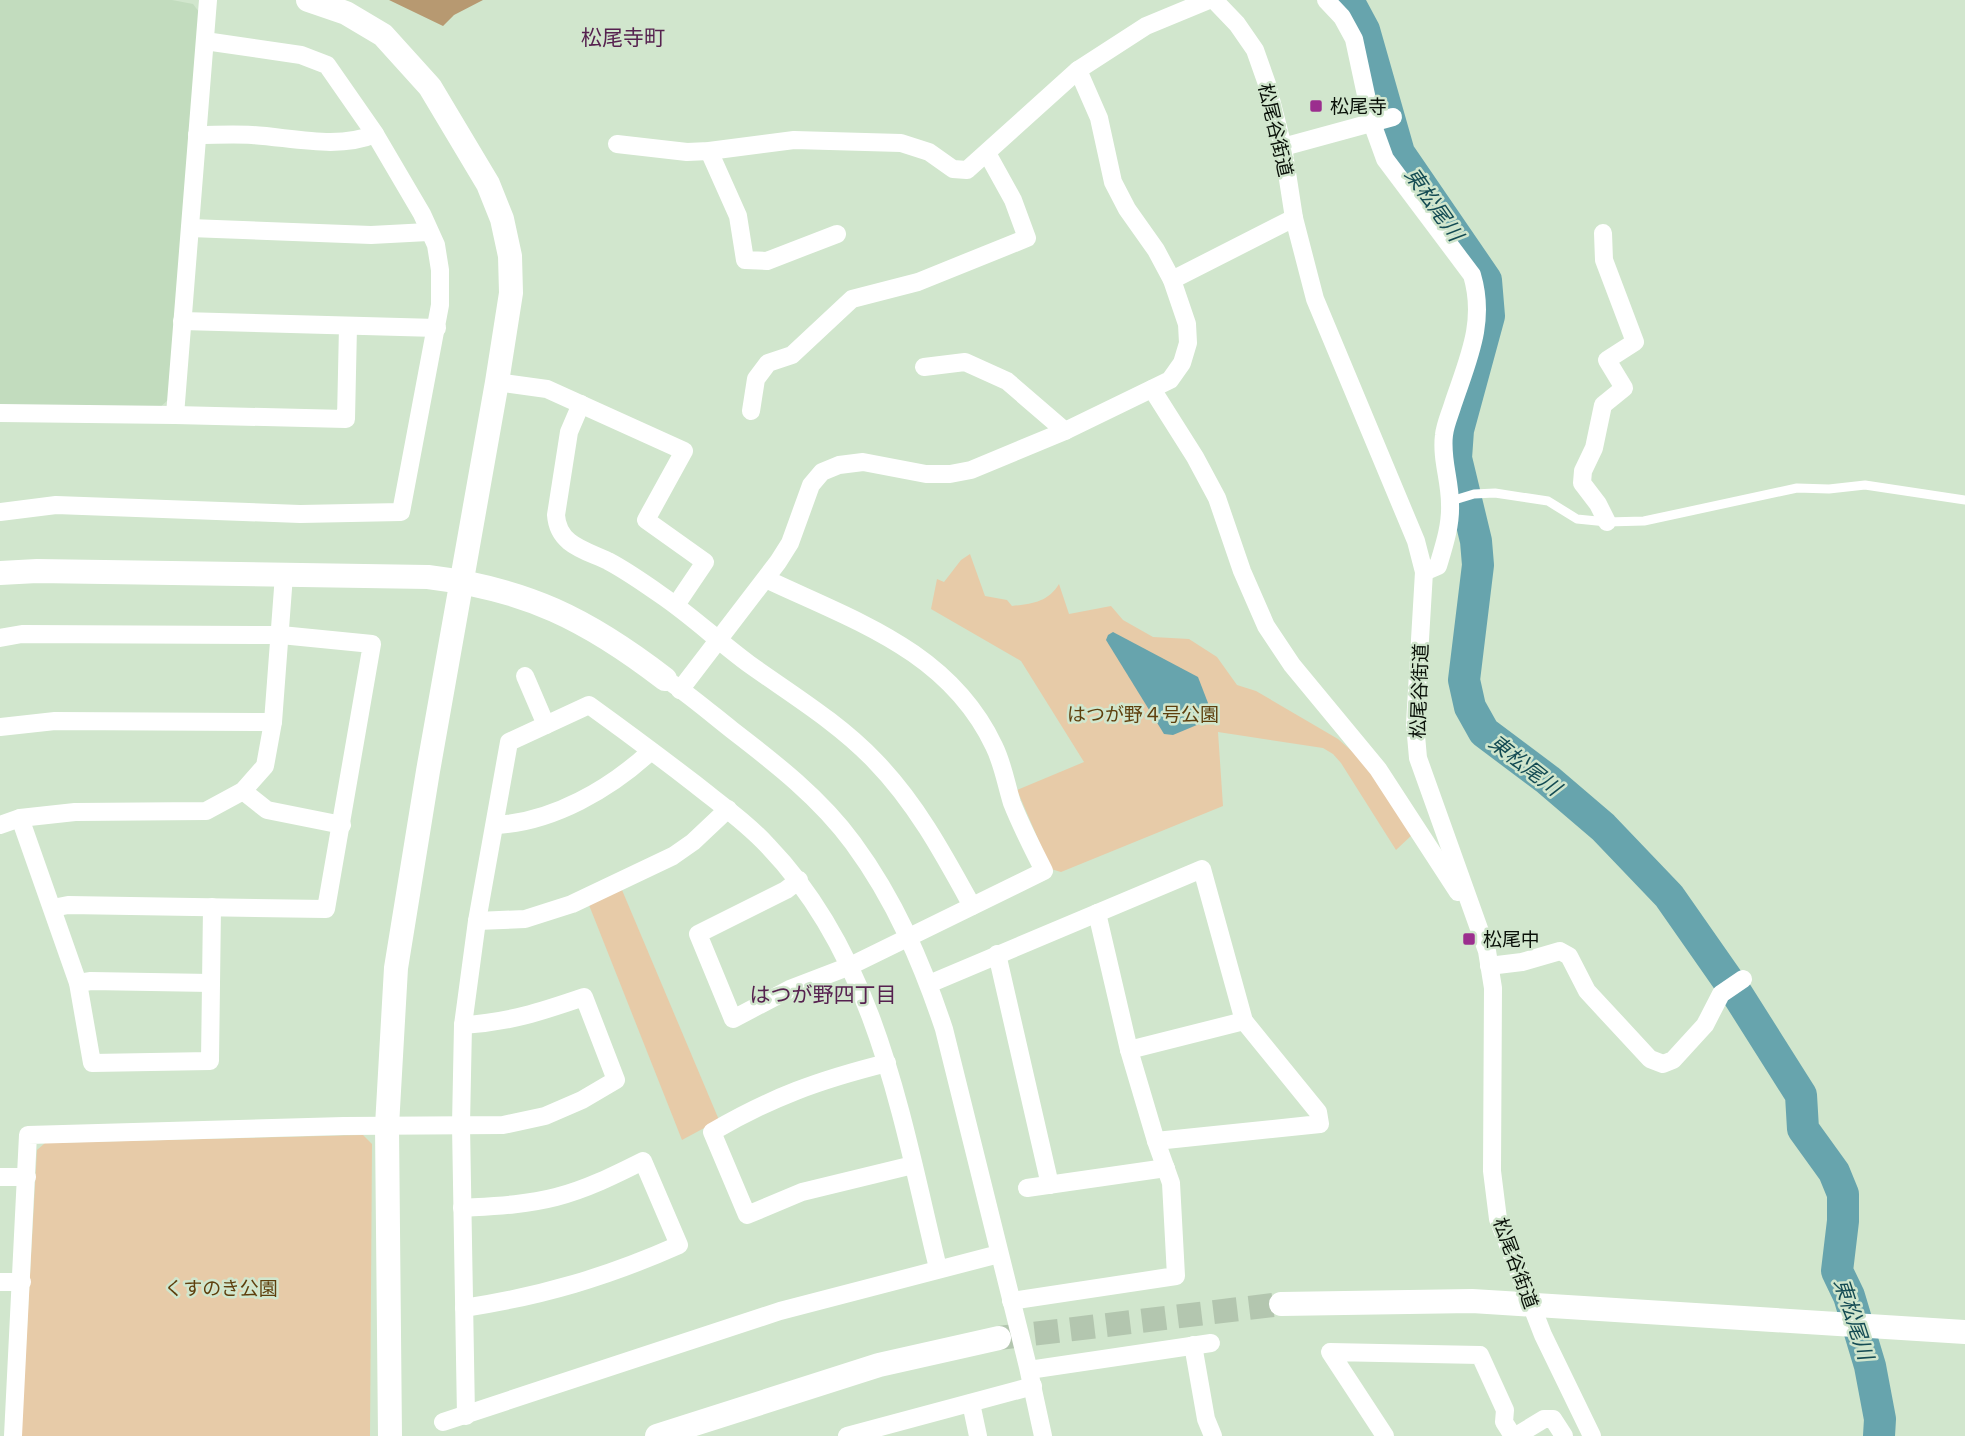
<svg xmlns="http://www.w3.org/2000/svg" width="1965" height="1436" font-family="'PT Sans Narrow','Noto Sans JP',sans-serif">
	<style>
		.built { fill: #c2dcbe }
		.green { fill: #e7cba8 }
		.forest { fill: #b79971 }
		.water { fill: #67a4ad }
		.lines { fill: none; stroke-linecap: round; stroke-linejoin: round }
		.river { stroke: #67a4ad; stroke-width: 32 }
		.secondary-tunnel { stroke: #b3c6af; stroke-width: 24; stroke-dasharray: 24 12; stroke-linecap: butt }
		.lane { stroke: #fff; stroke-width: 9 }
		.street { stroke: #fff; stroke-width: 18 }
		.secondary { stroke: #fff; stroke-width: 24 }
		.poi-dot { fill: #9b2e8e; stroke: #d1e6cd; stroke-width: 2.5 }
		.labels { text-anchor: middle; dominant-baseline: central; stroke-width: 5; stroke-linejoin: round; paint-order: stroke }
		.poi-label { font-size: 19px; fill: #091008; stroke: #d1e6cd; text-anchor: start }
		.street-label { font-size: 19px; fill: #091008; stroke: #d1e6cd }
		.park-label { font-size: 19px; fill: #5e3f0d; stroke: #d1e6cd }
		.neighbourhood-label { font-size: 21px; fill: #56214f; stroke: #d1e6cd }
		.water-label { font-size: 21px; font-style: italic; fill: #144b53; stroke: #d1e6cd }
	</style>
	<rect width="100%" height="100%" fill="#d1e6cd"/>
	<polygon class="built" points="0,0 172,0 193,4 199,12 168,400 159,408 0,406"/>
	<g class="green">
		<path d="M 970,554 L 985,596 L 1007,600 L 1012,606 C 1032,604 1048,602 1059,584 L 1069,614 L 1111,606 L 1123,620 L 1153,637 L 1189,639 L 1217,657 L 1237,685 L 1256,691 L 1338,739 L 1362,760 L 1413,834 L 1396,850 L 1341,763 L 1333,754 L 1323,748 L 1218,732 L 1223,806 L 1061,872 L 1051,869 L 1017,790 L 1084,762 L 1021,661 L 931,609 L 937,579 L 944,582 L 961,560 Z"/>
		<polygon points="622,890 719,1120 682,1140 589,905"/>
		<polygon points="363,1135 372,1144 370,1436 21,1436 37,1150 45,1143"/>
	</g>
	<polygon class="forest" points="389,0 483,0 454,15 443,26"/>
	<polygon class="water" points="1113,632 1198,677 1208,703 1204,722 1173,735 1164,734 1106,640 1108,635"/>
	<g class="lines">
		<polyline class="river" points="1345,0 1350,4 1364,30 1399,153 1486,280 1489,316 1458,430 1456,458 1476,541 1478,565 1464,680 1470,707 1484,732 1548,780 1603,827 1669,896 1734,989 1801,1095 1803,1129 1834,1172 1843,1194 1843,1221 1837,1271 1849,1296 1870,1366 1880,1419 1879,1436"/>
		<polyline class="secondary-tunnel" points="999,1338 1281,1304"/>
		<polyline class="lane" points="1451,501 1474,494 1495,493 1548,501 1577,519 1607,522 1644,521 1797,488 1829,489 1865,485 1965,500"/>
		<g class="street">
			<polyline points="1214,0 1237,24 1255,50 1267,84 1283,147 1294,218 1315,299 1416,541 1424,572 1415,724 1418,758 1487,951 1493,988 1492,1171 1498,1219 1543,1335 1592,1436"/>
			<path d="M 1326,0 L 1342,17 L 1354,39 L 1372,123 L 1385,159 L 1472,275 C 1486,322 1468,359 1453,404 C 1450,414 1445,425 1444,435 C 1441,459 1450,480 1450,504 C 1451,525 1444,546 1438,566 L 1424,572"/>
			<path d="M 197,135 C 215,135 234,134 252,135 C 290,137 338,150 375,134"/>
			<polyline points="617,144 687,152 709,151 794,140 901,143 929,152 953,169 967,170 1078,70"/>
			<polyline points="1283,147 1393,117"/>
			<polyline points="709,151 738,216 745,260 767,261 837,234"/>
			<polyline points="190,228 371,235 428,232"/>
			<polyline points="1603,233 1604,260 1635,342 1607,360 1624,388 1603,405 1594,448 1583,471 1582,483 1598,504 1607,522"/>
			<polyline points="1172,280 1294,218"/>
			<polyline points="182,321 437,328"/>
			<polyline points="924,367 965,362 1007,381 1065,431"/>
			<polyline points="497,382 547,389 684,451 646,520 705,562 676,605"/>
			<polyline points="1152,389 1195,457 1217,498 1242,571 1266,626 1292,665 1378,769 1458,892"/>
			<path d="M 581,404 L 569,432 L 556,515 C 558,545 585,550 608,561 C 627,571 644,583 661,595 C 692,616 719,642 749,664 C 791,694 839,723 875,761 C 916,803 944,855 972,906"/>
			<polyline points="751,411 756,379 768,363 792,355 852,299 918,282 1027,238 1013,200 987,153"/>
			<polyline points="0,413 175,415 208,0"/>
			<polyline points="175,415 346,419 348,326"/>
			<polyline points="0,512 56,505 300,514 401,512 440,305 440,270 436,245 422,214 375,134 327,65 301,55 205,41"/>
			<path d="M 766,579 C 855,621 949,651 994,746 C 1003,764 1006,784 1012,803 C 1021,826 1033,849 1044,871 L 850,966 L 790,989 L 733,1019 L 698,934 L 786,890 L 799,880"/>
			<polyline points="0,638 22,634 281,635 372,644 326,909 68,905 53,908"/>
			<polyline points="525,676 546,725"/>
			<path d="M 673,684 C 693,698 713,715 732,730 C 775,763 820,798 853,843 C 895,900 922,963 944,1029 L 1028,1367 L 1043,1436"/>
			<polyline points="680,690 778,562 790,543 811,485 822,472 839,465 863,462 926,474 950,474 971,470 1065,431 1170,380 1182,363 1188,343 1187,324 1172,280 1156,250 1127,209 1113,182 1099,118 1078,70 1146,26 1209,0"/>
			<polyline points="0,727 55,721 273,722"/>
			<polyline points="243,791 267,810 342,825"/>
			<polyline points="20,818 78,983 92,1063 210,1061 212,907"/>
			<polyline points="0,825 20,818 75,812 206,811 243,791 265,766 273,722 284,575"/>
			<path d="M 496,825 C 553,822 610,789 651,751"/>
			<polyline points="477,921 525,919 572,904 673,856 693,842 728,809"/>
			<polyline points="997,954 1050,1185"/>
			<polyline points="1489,966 1522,962 1560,951 1569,956 1587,991 1650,1059 1663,1064 1673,1060 1705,1025 1721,994 1743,979"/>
			<polyline points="78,983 91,981 211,983"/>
			<polyline points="929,984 1202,869 1244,1021 1318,1112 1320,1124 1156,1141"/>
			<polyline points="1129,1050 1244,1021"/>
			<path d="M 887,1063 C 819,1080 772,1097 712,1132 L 747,1215 L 802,1192 L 913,1165"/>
			<polyline points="0,1177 27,1177"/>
			<polyline points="1027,1188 1166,1168"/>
			<path d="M 462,1208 C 494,1206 525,1205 556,1197 C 587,1189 615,1175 643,1161 L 679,1245 C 607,1277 542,1296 464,1308"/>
			<polyline points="0,1282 22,1282"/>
			<polyline points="1011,1301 1176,1276 1171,1183 1156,1141 1129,1050 1097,913"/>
			<polyline points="1193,1345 1206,1419 1213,1436"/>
			<polyline points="1029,1370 1211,1343"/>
			<polyline points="971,1403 978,1436"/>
			<path d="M 466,1416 L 461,1125 L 463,1025 L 477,921 L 509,742 L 589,705 C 625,731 660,757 695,784 C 720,804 747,823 768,846 C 877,959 902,1121 938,1268"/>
			<polyline points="443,1422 780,1311 999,1254"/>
			<path d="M 13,1436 L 28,1135 L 344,1126 L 503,1125 L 545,1116 L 582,1100 L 616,1080 L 584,997 C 540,1012 510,1022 463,1025"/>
			<polyline points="847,1436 1033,1386"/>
			<polyline points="1385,1436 1330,1352 1480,1355 1505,1410 1504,1422 1513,1436"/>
			<polyline points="1516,1436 1544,1419 1553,1419 1564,1436"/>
		</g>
		<g class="secondary">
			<polyline points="308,0 346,13 383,35 430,87 488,184 502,219 510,256 511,293 497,382 428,771 396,968 387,1126 390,1436"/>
			<path d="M 0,573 L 37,571 L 428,577 C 526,589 587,619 665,679"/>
			<polyline points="1281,1304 1472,1301 1965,1332"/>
			<polyline points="657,1436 879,1365 999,1338"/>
		</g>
	</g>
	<g class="poi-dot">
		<rect x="1309" y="99" width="14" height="14" rx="3.5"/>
		<rect x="1462" y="932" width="14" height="14" rx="3.5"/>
	</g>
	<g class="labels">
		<g class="poi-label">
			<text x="1330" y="106">松尾寺</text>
			<text x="1483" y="939">松尾中</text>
		</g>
		<g class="street-label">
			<text transform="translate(1276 130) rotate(77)">松尾谷街道</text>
			<text transform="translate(1419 691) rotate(-88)">松尾谷街道</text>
			<text transform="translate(1516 1263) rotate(70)">松尾谷街道</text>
		</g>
		<g class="park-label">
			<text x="1143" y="714">はつが野４号公園</text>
			<text x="221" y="1288">くすのき公園</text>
		</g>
		<g class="neighbourhood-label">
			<text x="623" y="37">松尾寺町</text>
			<text x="823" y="994">はつが野四丁目</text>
		</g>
		<g class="water-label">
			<text transform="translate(1434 204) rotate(55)">東松尾川</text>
			<text transform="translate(1525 765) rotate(38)">東松尾川</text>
			<text transform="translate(1854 1319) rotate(72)">東松尾川</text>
		</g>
	</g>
</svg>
